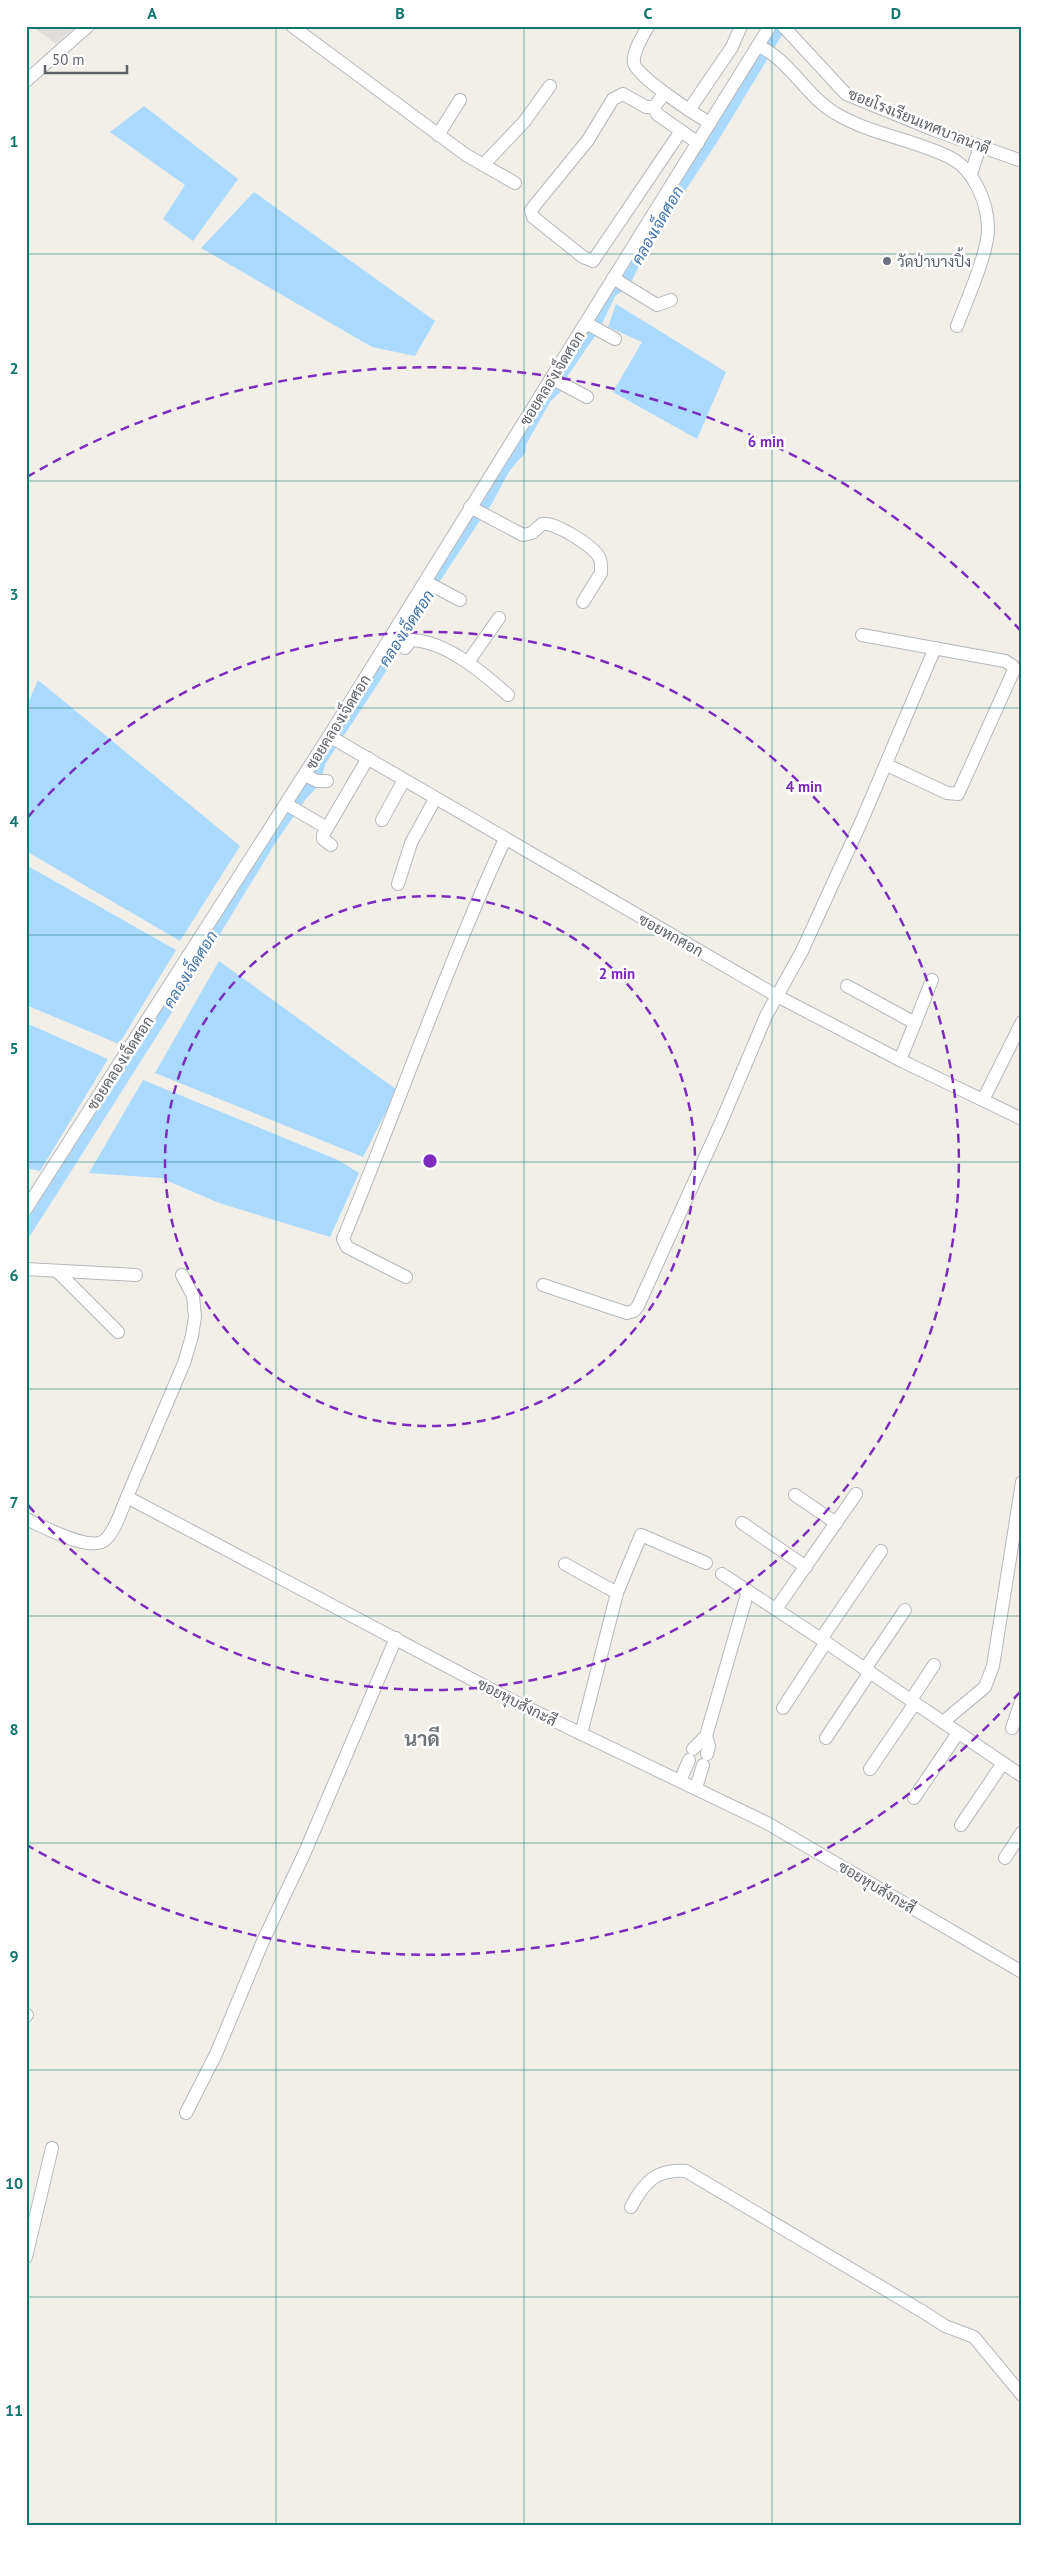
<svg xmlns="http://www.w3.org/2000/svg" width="1048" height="2551" font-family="'PT Sans',Sarabun,sans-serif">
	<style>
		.industrial { fill: #e0deda }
		.water { fill: #aadaff }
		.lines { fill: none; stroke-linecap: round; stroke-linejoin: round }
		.canal { stroke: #aadaff; stroke-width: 11 }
		.street-casing { stroke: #b5b8bc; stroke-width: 14 }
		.street { stroke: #fff; stroke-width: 12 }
		.grid { fill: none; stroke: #0f766e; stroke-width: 1; stroke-opacity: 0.55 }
		.ring { fill: none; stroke: #7b2cbf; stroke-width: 2.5; stroke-dasharray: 9 6 }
		.worship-dot { fill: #6b7280; stroke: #fff; stroke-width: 2 }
		.labels { text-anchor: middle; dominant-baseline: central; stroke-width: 5; stroke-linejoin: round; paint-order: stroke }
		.street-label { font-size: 15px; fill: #5f6368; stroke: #fff }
		.worship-label { font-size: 15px; fill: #5b616d; stroke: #fff; text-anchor: start }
		.water-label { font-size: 16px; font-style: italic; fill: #4174aa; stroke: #fff }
		.district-label { font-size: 20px; font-weight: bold; fill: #70757a; stroke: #fff }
		.centre { fill: #7b2cbf; stroke: #fff; stroke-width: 2.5 }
		.ring-label { font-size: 15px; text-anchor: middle; font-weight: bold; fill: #7b2cbf; stroke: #fff; stroke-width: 5; stroke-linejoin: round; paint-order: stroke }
		.neatline { fill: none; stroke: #0f766e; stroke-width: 2 }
		.grid-label { font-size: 16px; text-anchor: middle; font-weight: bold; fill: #0f766e }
	</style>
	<rect width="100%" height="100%" fill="#f1efe8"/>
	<polygon class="industrial" points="32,26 76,26 56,44"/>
	<g class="water">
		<polygon points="144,106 238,179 193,241 163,219 185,185 110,132"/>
		<polygon points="254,192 435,321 415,356 372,347 201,248"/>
		<polygon points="616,304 726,372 697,439 613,392 642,342 608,327"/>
		<polygon points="38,680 240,846 180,941 26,851 26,708"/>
		<polygon points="26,865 176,950 119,1044 26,1005"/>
		<polygon points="219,961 397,1090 363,1157 155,1073"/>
		<polygon points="26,1023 108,1059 40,1171 26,1168"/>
		<polygon points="143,1080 338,1160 359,1173 330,1237 219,1203 161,1178 89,1173"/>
	</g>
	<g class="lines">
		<path class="canal" d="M 26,1232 L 177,994 L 272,838 L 301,796 L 315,781 L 320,762 L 398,643 L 415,609 L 475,518 C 493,499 497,471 520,451 L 521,442 L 546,398 L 562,383 L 563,373 L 594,328 L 611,292 L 625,283 L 640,250 L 717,132 L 781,26"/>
		<defs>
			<g id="street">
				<polyline points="292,26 466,155 515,183"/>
				<path d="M 648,26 C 643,36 632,52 634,63 C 637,77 696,115 710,123"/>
				<polyline points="783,26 846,94 934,130 1022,161"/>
				<path d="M 758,46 C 787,57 807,97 835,113 C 871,135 914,139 951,158 C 974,170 988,203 988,229 C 988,253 966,302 957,326"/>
				<polyline points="26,81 88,26"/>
				<polyline points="664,94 654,107 646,107 623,94 613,99 588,140 531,210 533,217 583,257 593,261 681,131"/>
				<polyline points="654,107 657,114 698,143"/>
				<polyline points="689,110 732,47 741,26"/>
				<polyline points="438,135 460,100"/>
				<polyline points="483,165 524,122 550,86"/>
				<polyline points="971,174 980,146"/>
				<polyline points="613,278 657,305 671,300"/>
				<polyline points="586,323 615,339"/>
				<polyline points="550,380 557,381 587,397"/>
				<path d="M 470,507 L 523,535 L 532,533 L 542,524 C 554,521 593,546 599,557 C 602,562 601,568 601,573 L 583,602"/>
				<polyline points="426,582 460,600"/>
				<polyline points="862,635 1005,661 1013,666 1014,670 958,794 947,793 887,765"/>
				<path d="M 390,638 L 405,648 L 411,640 C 446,641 483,673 508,695"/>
				<polyline points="468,662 499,618"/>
				<polyline points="329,736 777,996 900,1060 1022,1119"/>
				<polyline points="305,775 317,781 327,781"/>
				<polyline points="286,804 327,828"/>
				<polyline points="382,820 404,780"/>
				<polyline points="331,845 323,839 323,835 368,758"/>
				<polyline points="398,884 411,843 435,799"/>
				<polyline points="847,986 915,1023 900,1060"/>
				<polyline points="915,1023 932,980"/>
				<polyline points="983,1100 1022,1022"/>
				<polyline points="26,1209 329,736 770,26"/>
				<polyline points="26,1269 136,1275"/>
				<polyline points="57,1271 118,1332"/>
				<path d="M 406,1277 L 347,1247 L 343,1239 C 398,1106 445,970 505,839"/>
				<polyline points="543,1285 627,1313 634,1311 638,1306 722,1120 766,1016 802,951 862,820 935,648"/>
				<polyline points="795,1495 836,1523"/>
				<polyline points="127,1497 184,1363 192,1336 195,1317 193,1296 182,1275"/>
				<path d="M 26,1519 C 43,1526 92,1554 106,1539 C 116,1529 121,1511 127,1497 L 509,1699 L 767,1823 L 1022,1972"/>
				<polyline points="742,1523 806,1567"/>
				<polyline points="565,1564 617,1593"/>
				<polyline points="722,1574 821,1639 1022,1776"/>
				<polyline points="776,1609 856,1494"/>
				<polyline points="821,1639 881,1551"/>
				<polyline points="865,1669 905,1610"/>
				<polyline points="911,1700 934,1665"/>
				<polyline points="783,1708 826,1642"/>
				<polyline points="943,1722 985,1687 993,1666 1022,1482"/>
				<polyline points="1012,1728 1022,1699"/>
				<polyline points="581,1734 617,1593 641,1535 706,1563"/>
				<polyline points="826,1738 870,1672"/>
				<polyline points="693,1749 706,1736"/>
				<polyline points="707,1754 709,1746 706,1736 748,1591"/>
				<polyline points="870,1769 915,1703"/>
				<polyline points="680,1781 689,1760"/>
				<polyline points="696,1788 703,1765"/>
				<polyline points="914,1798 958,1733"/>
				<polyline points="961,1825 1003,1763"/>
				<polyline points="1005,1858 1022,1832"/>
				<polyline points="26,2016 27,2015"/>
				<polyline points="186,2113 216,2054 263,1941 305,1852 396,1638"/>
				<path d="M 631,2207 C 644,2182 656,2169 686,2171 L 925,2313 L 945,2326 L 974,2337 L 1022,2395"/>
				<polyline points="26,2257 52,2148"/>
			</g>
		</defs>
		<use href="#street" class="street-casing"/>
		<use href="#street" class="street"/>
	</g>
	<path class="grid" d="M 276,26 L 276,2525M 524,26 L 524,2525M 772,26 L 772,2525M 26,254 L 1022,254M 26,481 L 1022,481M 26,708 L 1022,708M 26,935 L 1022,935M 26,1162 L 1022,1162M 26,1389 L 1022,1389M 26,1616 L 1022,1616M 26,1843 L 1022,1843M 26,2070 L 1022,2070M 26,2297 L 1022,2297"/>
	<g class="ring">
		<circle cx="430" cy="1161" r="265"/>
		<path d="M28 817A529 529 0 1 1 28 1505"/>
		<path d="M1020 1692A794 794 0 0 1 27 1845M27 477A794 794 0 0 1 1020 630"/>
	</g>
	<circle class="worship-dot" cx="887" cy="261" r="5"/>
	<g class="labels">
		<g class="street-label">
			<text transform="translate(919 121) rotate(22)">ซอยโรงเรียนเทศบาลนาดี</text>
			<text transform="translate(552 378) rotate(-58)">ซอยคลองเจ็ดศอก</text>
			<text transform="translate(338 722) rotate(-58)">ซอยคลองเจ็ดศอก</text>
			<text transform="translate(671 935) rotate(29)">ซอยหกศอก</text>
			<text transform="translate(120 1063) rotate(-57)">ซอยคลองเจ็ดศอก</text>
			<text transform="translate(517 1702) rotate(27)">ซอยหุบสังกะสี</text>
			<text transform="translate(877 1887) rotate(31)">ซอยหุบสังกะสี</text>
		</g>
		<g class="worship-label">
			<text x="897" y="261">วัดป่าบางปิ้ง</text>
		</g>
		<g class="water-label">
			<text transform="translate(657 225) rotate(-60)">คลองเจ็ดศอก</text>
			<text transform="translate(406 628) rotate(-57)">คลองเจ็ดศอก</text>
			<text transform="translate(190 969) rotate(-58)">คลองเจ็ดศอก</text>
		</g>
		<g class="district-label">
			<text x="422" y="1739">นาดี</text>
		</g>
	</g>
	<circle cx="430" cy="1161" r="8" class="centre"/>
	<g class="ring-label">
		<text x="766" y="447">6 min</text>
		<text x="804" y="792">4 min</text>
		<text x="617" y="979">2 min</text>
	</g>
	<rect width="1048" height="2551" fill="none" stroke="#ffffff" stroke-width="55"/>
	<path d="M45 65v8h82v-8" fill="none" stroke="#5f6368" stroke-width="2.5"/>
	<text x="52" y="65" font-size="15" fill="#5f6368" stroke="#ffffff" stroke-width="4" paint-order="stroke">50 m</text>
	<rect x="28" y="28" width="992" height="2496" class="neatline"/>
	<g class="grid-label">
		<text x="152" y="19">A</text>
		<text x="400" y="19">B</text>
		<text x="648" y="19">C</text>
		<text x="896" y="19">D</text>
		<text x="14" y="147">1</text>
		<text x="14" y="374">2</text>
		<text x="14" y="600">3</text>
		<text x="14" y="827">4</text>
		<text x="14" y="1054">5</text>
		<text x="14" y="1281">6</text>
		<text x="14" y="1508">7</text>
		<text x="14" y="1735">8</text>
		<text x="14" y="1962">9</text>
		<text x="14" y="2189">10</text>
		<text x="14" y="2416">11</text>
	</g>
</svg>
